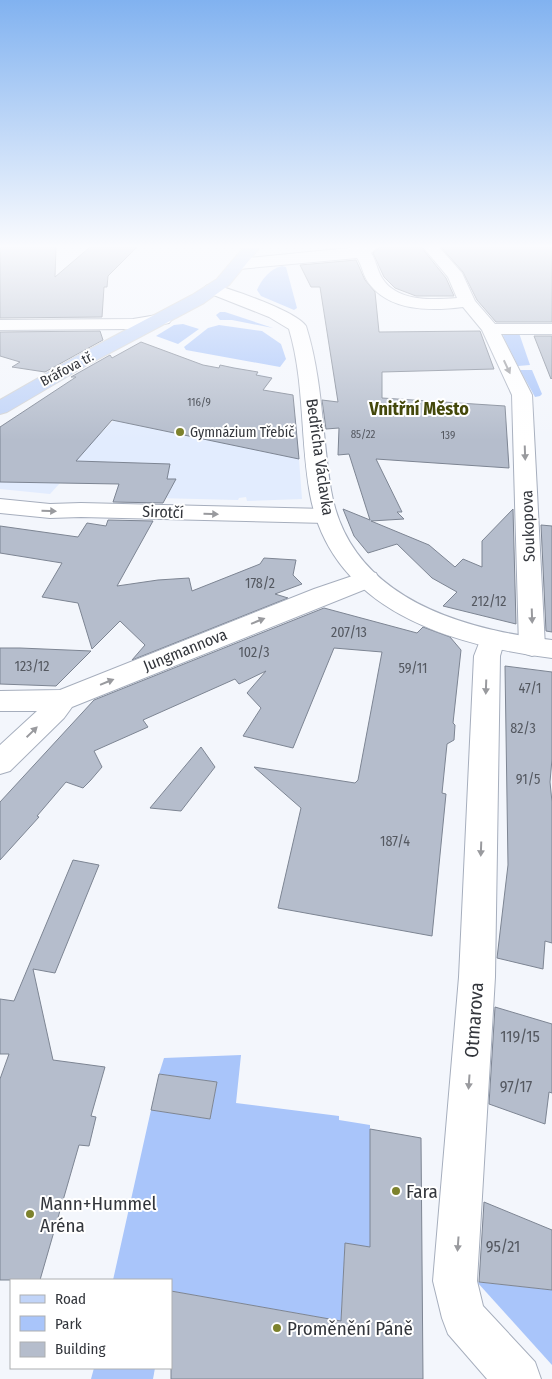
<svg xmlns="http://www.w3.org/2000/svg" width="552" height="1379" font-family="'Fira Sans Condensed',sans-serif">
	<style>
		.built { fill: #e2ecfe }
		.green { fill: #a9c5fa }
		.building { fill: #b5bdcc; stroke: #7d8593 }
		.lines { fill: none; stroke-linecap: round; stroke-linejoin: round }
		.minor-casing { stroke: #a6aebd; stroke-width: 2 }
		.tertiary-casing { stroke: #a6aebd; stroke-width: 2 }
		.primary-casing { stroke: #d2d3d4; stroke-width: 2 }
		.minor { fill: #fff; fill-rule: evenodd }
		.tertiary { fill: #fff; fill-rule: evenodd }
		.primary { fill: #c1d4f8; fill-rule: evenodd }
		.oneway { fill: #999a9e }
		.poi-dot { fill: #7d822d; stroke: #fff; stroke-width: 2 }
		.labels { text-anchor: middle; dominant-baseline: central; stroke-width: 4; stroke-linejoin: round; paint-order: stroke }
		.far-number-label { font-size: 11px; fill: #545860 }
		.far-street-label { font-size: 14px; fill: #33363c; stroke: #fff }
		.far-poi-label { font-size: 14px; fill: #33363c; stroke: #fff; text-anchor: start }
		.number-label { font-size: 14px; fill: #545860 }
		.street-label { font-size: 16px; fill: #33363c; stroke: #fff }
		.near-number-label { font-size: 16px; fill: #545860 }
		.far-district-label { font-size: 18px; font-weight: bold; fill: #44480a; stroke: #fff }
		.near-street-label { font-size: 19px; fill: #33363c; stroke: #fff }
		.near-poi-label { font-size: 19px; fill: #33363c; stroke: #fff; text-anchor: start }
	</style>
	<rect width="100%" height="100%" fill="#f3f6fc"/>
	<polygon class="built" points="184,362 218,368 220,365 239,368 272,378 254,401 298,446 302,499 247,501 246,497 239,498 238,500 115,497 118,484 61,482 50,494 0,489 0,430 99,435 126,408"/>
	<g class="green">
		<path d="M 282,266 L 286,267 L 297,308 L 294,310 L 261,296 L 257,290 C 261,280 271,268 282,266 Z"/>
		<polygon points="220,312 225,312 273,328 232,320 220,320 216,315"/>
		<polygon points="183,324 199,329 178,344 156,336 174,325"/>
		<polygon points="219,325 262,331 281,344 286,359 280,367 186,350 184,347 208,328"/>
		<polygon points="519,333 530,365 518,366 503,336 504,334"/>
		<polygon points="520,370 532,370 542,394 540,396 535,397"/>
		<polygon points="241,1055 236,1103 339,1116 339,1120 370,1125 370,1247 345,1244 341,1321 171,1291 171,1280 113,1280 151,1110 210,1119 217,1082 159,1074 164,1058"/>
		<polygon points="477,1282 552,1290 552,1365"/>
		<polygon points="94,1368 155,1368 153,1379 91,1379"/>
	</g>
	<g class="building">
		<polygon points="0,247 56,247 55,277 90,247 137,247 108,276 107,287 104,287 102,317 0,318"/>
		<polygon points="380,247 421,247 446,278 454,296 416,296 395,288 384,277 373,253"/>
		<polygon points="441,247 552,247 552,322 496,322 477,300 463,272"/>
		<polygon points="356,260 365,280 375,292 379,332 480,331 494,369 382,372 382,398 505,406 509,468 376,459 402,512 397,512 404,519 371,521 429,545 455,567 463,559 482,567 482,541 513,509 516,624 443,606 457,592 432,578 397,544 368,553 354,536 343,509 370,520 349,454 338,455 339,428 326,429 322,400 338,402 320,287 311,287 300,265"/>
		<polygon points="100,331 103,340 45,372 12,367 20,362 0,356 0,332"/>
		<polygon points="534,336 552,336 552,378 551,379"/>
		<polygon points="141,342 203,365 219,368 220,365 234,368 258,372 256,375 272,378 263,390 293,395 299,459 112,420 76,461 170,464 167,479 176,479 163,503 113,502 119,484 0,482 0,427 76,377 71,377 110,355 112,358"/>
		<polygon points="108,520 153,521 117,586 158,580 189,578 192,591 260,564 264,558 296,560 293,575 302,584 275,594 288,598 132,660 145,645 120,621 92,649 78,603 42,597 62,563 0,553 0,526 78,537 87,523 106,526"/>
		<polygon points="541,525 552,526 552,632 546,631"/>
		<polygon points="324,608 417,633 423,627 450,637 461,650 453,723 455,725 454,740 447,744 442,793 446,794 432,936 278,908 301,808 254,767 355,783 358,780 382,652 334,648 293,748 243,736 261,708 247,693 266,671 239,684 235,679 143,720 148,727 94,751 102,767 90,781 83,788 66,782 37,816 39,817 0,860 0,802 94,700"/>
		<polygon points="0,648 20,648 91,651 56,686 0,684"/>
		<polygon points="505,666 552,672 552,759 550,782 552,802 552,943 545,941 543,969 497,958 508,865"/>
		<polygon points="201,747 215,767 181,811 150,808"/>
		<polygon points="73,860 99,865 55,973 33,969 53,1060 105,1067 91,1116 96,1117 89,1146 79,1145 40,1280 0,1280 0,1079 9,1054 0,1054 0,999 14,1001"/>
		<polygon points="495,1007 552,1024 552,1093 549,1092 545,1124 489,1104"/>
		<polygon points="159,1074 217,1082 210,1119 151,1110"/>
		<polygon points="370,1129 421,1138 423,1379 171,1379 171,1291 341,1321 345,1243 370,1247"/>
		<polygon points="484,1202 552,1230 552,1290 479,1282"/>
	</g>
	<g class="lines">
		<defs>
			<g id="minor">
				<path d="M 359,247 L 378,247 L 371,253 C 376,260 377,270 382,278 C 397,302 432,300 457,298 L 448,277 L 423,247 L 439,247 L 462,273 L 475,301 L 495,324 L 552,324 L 552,334 L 501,334 L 532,395 L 545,647 L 541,653 L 532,656 L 523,653 L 519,647 L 512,395 L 482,330 L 463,307 C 431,311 389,312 368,282 C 363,275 362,265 357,258 L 239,269 L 233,267 L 231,264 L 233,261 L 239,259 Z"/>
				<polygon points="163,314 169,315 172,319 169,323 133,329 0,330 0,320 133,319"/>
				<polygon points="0,499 50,504 81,503 326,509 334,511 337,516 334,521 326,523 81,517 50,518 0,513"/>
				<polygon points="367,571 376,573 379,579 376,585 72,707 64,718 10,771 0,774 0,745 37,711 0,711 0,691 60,690 314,589"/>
				<polygon points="492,630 501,633 505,639 500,656 495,977 477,1281 483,1306 535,1362 541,1379 487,1379 448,1334 442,1318 433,1281 459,977 474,656 483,633"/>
			</g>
			<path id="tertiary" d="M 212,284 C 231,289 296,311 306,326 C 323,380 322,435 331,490 C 349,597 459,629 552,640 L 552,658 C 450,645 331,610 310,494 C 300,439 305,383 289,329 L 269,317 L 206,292 L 204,289 L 206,286 Z"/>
			<polygon id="primary" points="244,247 260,247 229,285 204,303 87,365 7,412 0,414 0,400 75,357 192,295 217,279"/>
		</defs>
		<use href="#minor" class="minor-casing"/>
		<use href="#tertiary" class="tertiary-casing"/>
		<use href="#primary" class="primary-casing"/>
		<use href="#minor" class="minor"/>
		<use href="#tertiary" class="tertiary"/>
		<use href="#primary" class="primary"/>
	</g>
	<defs><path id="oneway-solid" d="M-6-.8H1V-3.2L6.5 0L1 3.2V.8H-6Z" transform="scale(1.25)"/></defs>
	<g class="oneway">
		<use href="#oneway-solid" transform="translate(507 367) rotate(65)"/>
		<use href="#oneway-solid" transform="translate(525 453) rotate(88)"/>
		<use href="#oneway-solid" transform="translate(49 511) rotate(2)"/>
		<use href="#oneway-solid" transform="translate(211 514) rotate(2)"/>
		<use href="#oneway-solid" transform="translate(532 616) rotate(88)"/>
		<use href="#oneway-solid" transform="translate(258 621) rotate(-22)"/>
		<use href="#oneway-solid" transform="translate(107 682) rotate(-22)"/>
		<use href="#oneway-solid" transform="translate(486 687) rotate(92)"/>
		<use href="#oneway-solid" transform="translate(32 732) rotate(-44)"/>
		<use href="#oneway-solid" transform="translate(481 849) rotate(92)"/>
		<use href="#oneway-solid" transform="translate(469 1082) rotate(94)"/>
		<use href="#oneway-solid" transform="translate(458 1244) rotate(94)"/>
	</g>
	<linearGradient id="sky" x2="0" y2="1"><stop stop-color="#81b2f0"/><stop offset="0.56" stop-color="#fafbfe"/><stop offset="1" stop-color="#fafbfe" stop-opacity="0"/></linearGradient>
	<rect width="552" height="440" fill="url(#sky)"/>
	<g class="poi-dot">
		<circle cx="180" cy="432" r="5"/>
		<circle cx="396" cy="1191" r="5"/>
		<circle cx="30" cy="1214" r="5"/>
		<circle cx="277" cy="1328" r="5"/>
	</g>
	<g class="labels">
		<g class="far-number-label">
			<text x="199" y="402">116/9</text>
			<text x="363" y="434">85/22</text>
			<text x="448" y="435">139</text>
		</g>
		<g class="far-street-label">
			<text transform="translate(67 369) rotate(-28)">Bráfova tř.</text>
		</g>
		<g class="far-poi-label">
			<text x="190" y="432">Gymnázium Třebíč</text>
		</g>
		<g class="number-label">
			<text x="260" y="583">178/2</text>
			<text x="489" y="601">212/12</text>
			<text x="349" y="632">207/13</text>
			<text x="254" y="652">102/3</text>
			<text x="32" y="666">123/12</text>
			<text x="413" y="668">59/11</text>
			<text x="530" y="688">47/1</text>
			<text x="523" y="728">82/3</text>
			<text x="528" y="779">91/5</text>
			<text x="395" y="841">187/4</text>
		</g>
		<g class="street-label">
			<text transform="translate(320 457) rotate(82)">Bedřicha Václavka</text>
			<text transform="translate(163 512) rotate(2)">Sirotčí</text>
			<text transform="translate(528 526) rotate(-92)">Soukopova</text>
			<text transform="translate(185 650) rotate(-22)">Jungmannova</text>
		</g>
		<g class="near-number-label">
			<text x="520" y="1036">119/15</text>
			<text x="516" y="1086">97/17</text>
			<text x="503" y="1246">95/21</text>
		</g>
		<g class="far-district-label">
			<text x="419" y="409">Vnitřní Město</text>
		</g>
		<g class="near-street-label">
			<text transform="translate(474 1020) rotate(-86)">Otmarova</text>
		</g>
		<g class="near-poi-label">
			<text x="406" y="1191">Fara</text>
			<text x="40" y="1203">Mann+Hummel<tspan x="40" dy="22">Aréna</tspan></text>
			<text x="287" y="1328">Proměnění Páně</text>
		</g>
	</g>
	<rect x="10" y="1279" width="162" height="90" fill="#ffffff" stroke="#adafb1"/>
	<rect x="20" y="1295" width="25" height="8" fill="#c1d4f8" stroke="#adafb1"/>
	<text x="55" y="1304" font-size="15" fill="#33363c">Road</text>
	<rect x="20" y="1316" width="25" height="15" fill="#a9c5fa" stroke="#adafb1"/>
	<text x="55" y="1329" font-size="15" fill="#33363c">Park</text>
	<rect x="20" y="1342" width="25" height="15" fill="#b5bdcc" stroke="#adafb1"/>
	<text x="55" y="1354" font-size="15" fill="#33363c">Building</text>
</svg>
